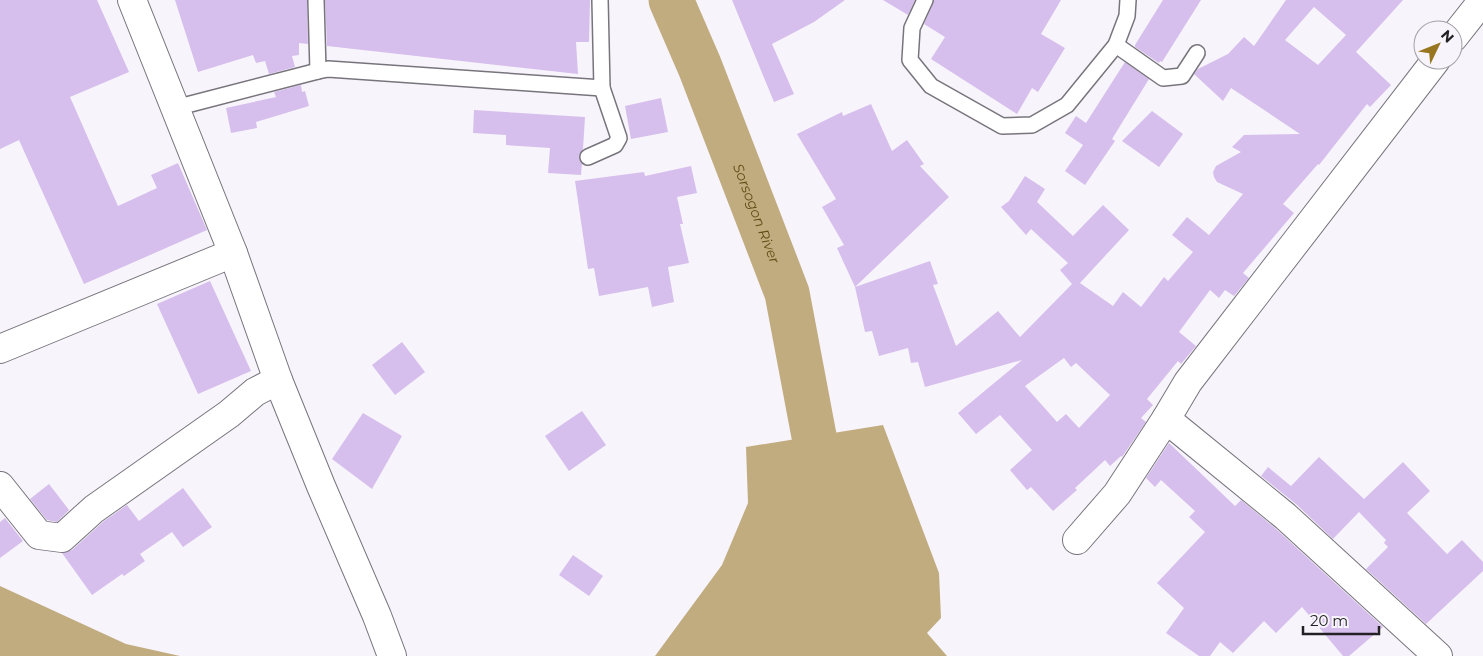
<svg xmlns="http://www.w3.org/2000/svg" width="1483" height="656" font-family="Montserrat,sans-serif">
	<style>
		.water { fill: #c1ac7f }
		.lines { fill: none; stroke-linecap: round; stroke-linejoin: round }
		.river { stroke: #c1ac7f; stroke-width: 45 }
		.building { fill: #d6bfec; fill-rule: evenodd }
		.service-casing { stroke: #78747c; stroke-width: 18 }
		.minor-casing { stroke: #78747c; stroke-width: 30 }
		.service { stroke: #fff; stroke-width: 15 }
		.minor { stroke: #fff; stroke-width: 28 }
		.labels { text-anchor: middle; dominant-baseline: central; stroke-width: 5; stroke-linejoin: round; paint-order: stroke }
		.water-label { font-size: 14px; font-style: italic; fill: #634c16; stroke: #f8f4fc }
	</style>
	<rect width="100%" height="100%" fill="#f8f4fc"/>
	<g class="water">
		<polygon points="883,425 939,573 941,618 927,633 947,656 655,656 722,565 748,503 746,447"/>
		<polygon points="0,586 126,644 180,656 0,656"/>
	</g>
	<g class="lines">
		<path class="river" id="s1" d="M 671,0 L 700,67 L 787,293 L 814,436"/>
	</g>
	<g class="building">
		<polygon points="0,0 97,0 129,72 70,97 118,206 157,188 151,175 178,163 207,230 84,284 19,140 0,149"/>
		<polygon points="175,0 307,0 308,44 299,43 299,55 292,56 295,67 269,74 265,61 256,63 253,55 198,72"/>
		<polygon points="325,0 590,0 589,42 576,42 578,74 327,46"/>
		<polygon points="732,0 845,0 814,22 772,44 794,94 774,102"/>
		<polygon points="883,0 915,0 908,15"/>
		<polygon points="934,0 1061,0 1041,34 1065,48 1038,92 1032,88 1017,114 931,59 945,37 924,24"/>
		<polygon points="1163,0 1201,0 1162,62 1160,61 1159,63 1135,47 1135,45"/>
		<path d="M 1286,0 L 1403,0 L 1356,52 L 1391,85 L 1370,107 L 1367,104 L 1319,165 L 1318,164 L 1283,204 L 1294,213 L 1243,273 L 1249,278 L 1234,296 L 1225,290 L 1219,298 L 1210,290 L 1179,332 L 1196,346 L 1181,364 L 1178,361 L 1147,399 L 1153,405 L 1141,418 L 1146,422 L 1122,457 L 1121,456 L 1110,466 L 1105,460 L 1075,488 L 1077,490 L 1053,511 L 1031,487 L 1027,490 L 1010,470 L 1032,450 L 1000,415 L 976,434 L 958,413 L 1022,360 L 925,387 L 918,362 L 911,363 L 908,348 L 879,356 L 872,331 L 865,332 L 855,287 L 837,248 L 844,245 L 822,207 L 836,199 L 797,134 L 842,112 L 843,116 L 871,104 L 892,151 L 907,140 L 924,164 L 920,166 L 949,197 L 855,287 L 930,261 L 938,284 L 933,285 L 956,346 L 998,311 L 1020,337 L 1072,284 L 1060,270 L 1068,263 L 1031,229 L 1026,235 L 1001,207 L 1009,201 L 1025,176 L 1045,189 L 1037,202 L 1073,236 L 1103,205 L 1129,230 L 1080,283 L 1113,306 L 1123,292 L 1141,307 L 1164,277 L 1168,281 L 1193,252 L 1172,235 L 1187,217 L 1209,235 L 1243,194 L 1217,182 L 1214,177 L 1213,172 L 1216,166 L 1241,152 L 1232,147 L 1244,135 L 1300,134 L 1231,88 L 1223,101 L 1194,74 L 1198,69 L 1228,54 L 1244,37 L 1254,46 ZM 1314,7 L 1346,35 L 1318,65 L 1285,40 ZM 1064,358 L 1071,367 L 1076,363 L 1110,395 L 1079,428 L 1066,414 L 1057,422 L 1025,386 Z"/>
		<polygon points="1125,62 1149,79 1112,139 1115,141 1085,185 1065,171 1083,145 1065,133 1076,116 1086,123"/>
		<polygon points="301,85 302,92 305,91 309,106 256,122 257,128 231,133 226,108 276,97 274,92"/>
		<polygon points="661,98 668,132 631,139 625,106"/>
		<polygon points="474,110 585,117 583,149 579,156 582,164 581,175 548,173 550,148 506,145 506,135 473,133"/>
		<polygon points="1152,111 1183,134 1159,167 1122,141"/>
		<polygon points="691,166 697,193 677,197 683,224 680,224 689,263 668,267 674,302 652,307 648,287 599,296 594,268 588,269 575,181 644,172 645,176"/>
		<polygon points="210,281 251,371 198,394 157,304"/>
		<polygon points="402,342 425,372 395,395 372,365"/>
		<polygon points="582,411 606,445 569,471 545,436"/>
		<polygon points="363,413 402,436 372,489 332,459"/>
		<polygon points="1169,443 1235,506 1241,500 1275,528 1383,627 1349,656 1343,656 1302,607 1276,633 1264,621 1233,653 1220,642 1210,656 1199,656 1166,633 1184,608 1157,583 1205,532 1189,517 1195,511 1161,480 1155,487 1146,478"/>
		<polygon points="1319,457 1364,499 1403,462 1430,491 1407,513 1447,554 1462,540 1483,562 1483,571 1426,624 1366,569 1388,547 1384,543 1386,540 1359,512 1333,539 1296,504 1261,476 1268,467 1291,486"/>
		<polygon points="49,484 69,510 57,522 47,520 30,499"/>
		<polygon points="183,488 212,527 183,547 172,532 140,554 145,561 124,576 122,574 92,595 62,553 72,550 104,521 127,505 139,521"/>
		<polygon points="5,518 23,541 0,558 0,522"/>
		<polygon points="573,555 603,576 589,596 559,575"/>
	</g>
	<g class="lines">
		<defs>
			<g id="service">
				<polyline points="316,0 318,71 328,69 602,88 600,0"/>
				<polyline points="925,0 912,28 910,60 931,86 1002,126 1032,125 1067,105 1116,45 1127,16 1128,0"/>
				<polyline points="1116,45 1163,78 1182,76 1197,53"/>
				<polyline points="175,108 318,71"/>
				<polyline points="588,157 615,145 619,138 602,88"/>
			</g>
			<g id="minor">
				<polyline points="132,0 233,253 278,380 321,486 377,616 392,656"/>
				<polyline points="1453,38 1483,0"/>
				<polyline points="1436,60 1188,382 1166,419 1285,516 1438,656"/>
				<polyline points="0,349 233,253"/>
				<polyline points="0,486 39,535 62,538 94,509 229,414 255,392 278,380"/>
				<polyline points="1077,540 1117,494 1166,419"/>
			</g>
		</defs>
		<use href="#service" class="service-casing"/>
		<use href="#minor" class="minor-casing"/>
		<use href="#service" class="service"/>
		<use href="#minor" class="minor"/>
	</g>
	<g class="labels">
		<g class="water-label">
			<text stroke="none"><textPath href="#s1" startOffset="230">Sorsogon River</textPath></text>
		</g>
	</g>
	<g transform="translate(1438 45) rotate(47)"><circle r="24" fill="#f8f4fc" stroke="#a3a0a6"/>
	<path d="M0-4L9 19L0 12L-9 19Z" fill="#997721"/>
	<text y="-8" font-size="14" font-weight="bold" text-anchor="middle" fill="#232124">N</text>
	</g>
	<path d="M1303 626v8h76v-8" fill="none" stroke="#232124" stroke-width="2.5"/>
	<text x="1310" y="626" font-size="15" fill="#232124" stroke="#f8f4fc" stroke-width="4" paint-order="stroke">20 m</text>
</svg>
